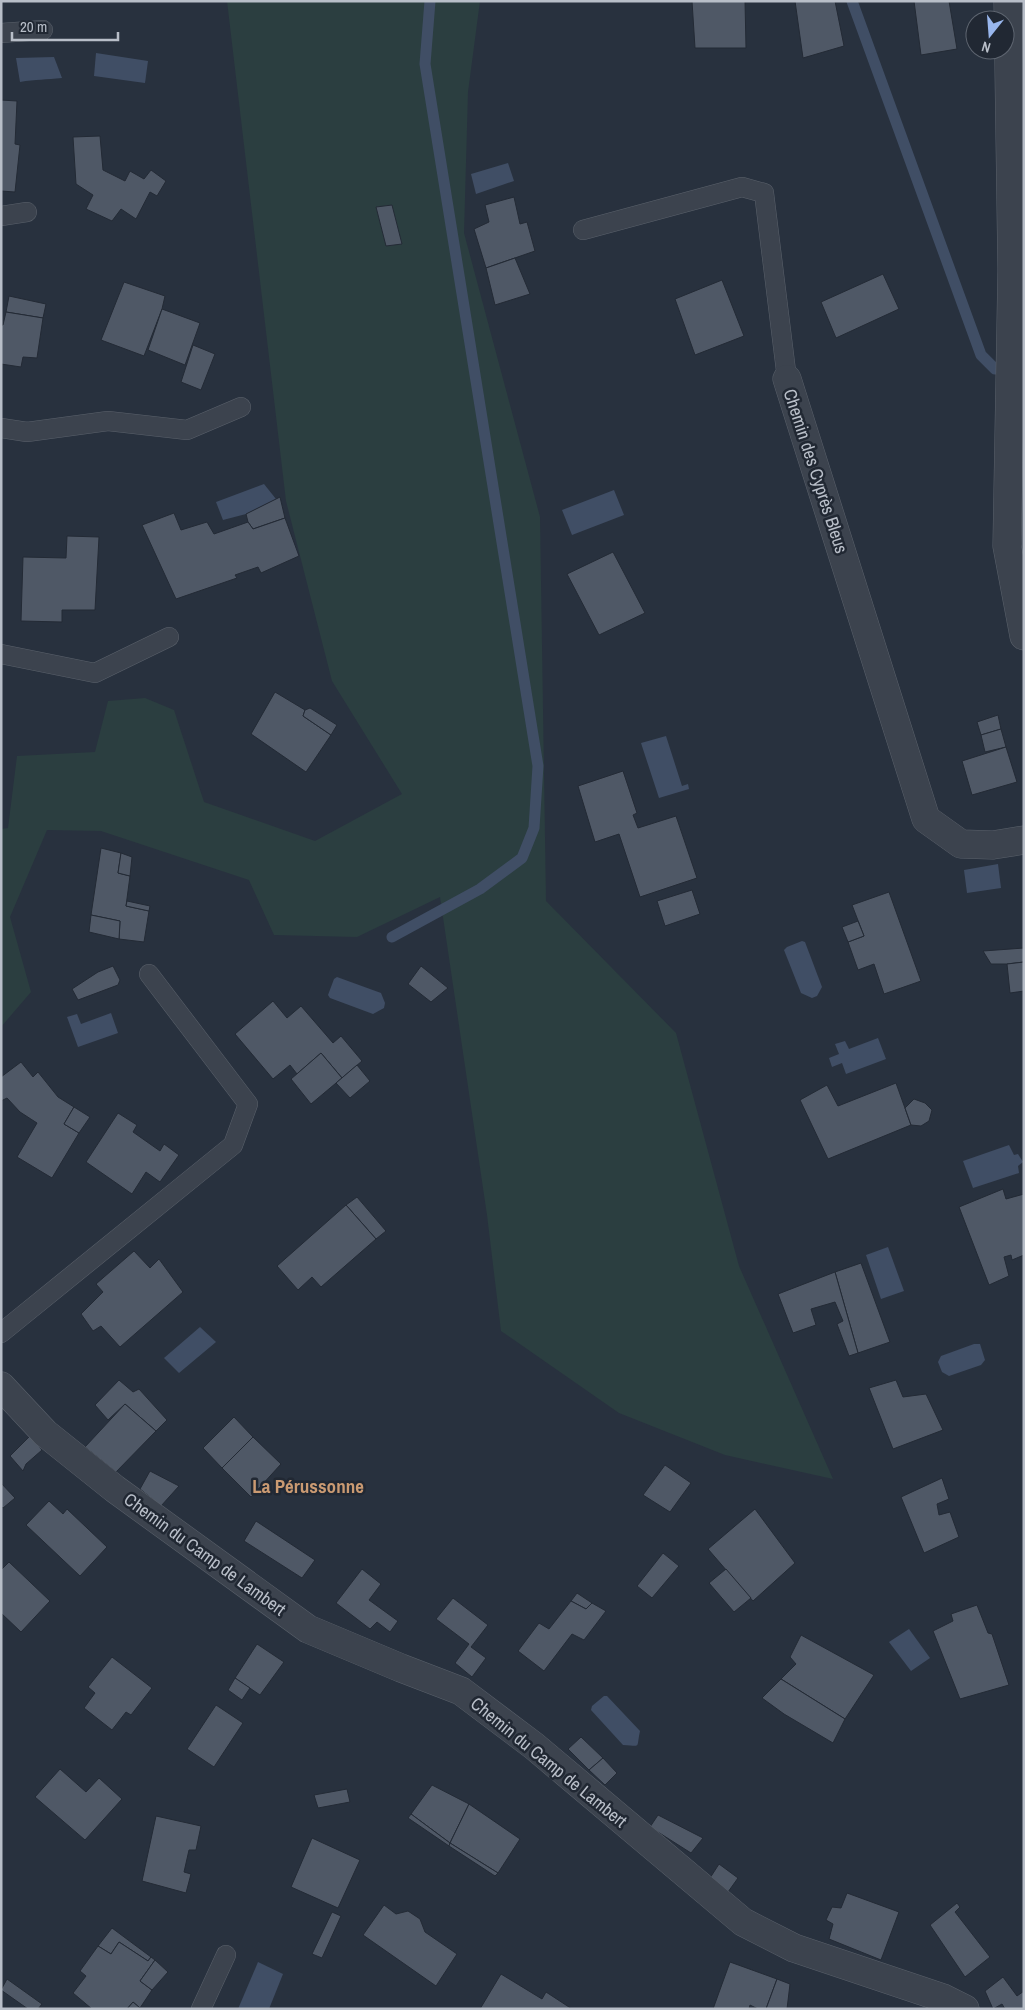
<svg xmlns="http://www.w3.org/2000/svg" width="1025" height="2010" font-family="'Archivo Narrow',sans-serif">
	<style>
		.green { fill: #2b3e40 }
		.water { fill: #404e65 }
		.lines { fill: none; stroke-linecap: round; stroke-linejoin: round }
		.stream { stroke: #404e65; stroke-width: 11 }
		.building { fill: #4f5866; stroke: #232a35 }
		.lane-casing { stroke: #5a616b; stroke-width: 20 }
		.street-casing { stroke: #5a616b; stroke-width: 29 }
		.lane { stroke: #3c434e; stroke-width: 19 }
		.street { stroke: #3c434e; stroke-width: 28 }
		.labels { text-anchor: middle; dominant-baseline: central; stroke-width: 5; stroke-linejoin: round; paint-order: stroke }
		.street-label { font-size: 18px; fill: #b8bec8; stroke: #212833 }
		.neighbourhood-label { font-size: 19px; font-weight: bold; fill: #ca9a72; stroke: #212833 }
	</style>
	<rect width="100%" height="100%" fill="#28313e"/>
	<polygon class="green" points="227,1 480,1 468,92 464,233 540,517 546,901 676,1033 739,1266 833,1479 725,1455 619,1413 501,1331 487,1215 440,897 357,937 274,935 249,880 101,831 47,830 10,917 31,992 1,1027 1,829 8,828 17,756 95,752 108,701 145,698 174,710 204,802 315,841 402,794 332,681 286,501"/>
	<g class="water">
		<polygon points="96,53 148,61 145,83 94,76"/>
		<path d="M 54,57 L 62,78 C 46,80 36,79 20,82 L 16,58 Z"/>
		<polygon points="508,163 514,181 476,194 471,174"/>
		<polygon points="264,484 276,499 246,514 223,520 216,502"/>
		<polygon points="614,490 624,515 572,535 562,510"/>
		<polygon points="666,736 682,786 688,784 689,789 659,798 641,743"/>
		<polygon points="998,864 1001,888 967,893 964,870"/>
		<polygon points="802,941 805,942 822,987 817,996 812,998 801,993 784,950 787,947"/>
		<polygon points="337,977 381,993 385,1003 384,1008 373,1014 330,998 328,995 334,979"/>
		<polygon points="111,1013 118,1033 78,1047 67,1017 77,1014 81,1024"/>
		<polygon points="878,1038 886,1059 846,1074 842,1063 832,1067 829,1058 839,1054 835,1044 845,1041 849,1049"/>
		<polygon points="1009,1145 1014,1155 1018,1154 1023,1162 1018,1166 1019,1173 973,1188 963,1161"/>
		<polygon points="888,1247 904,1291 881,1299 866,1255"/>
		<polygon points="200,1327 216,1342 179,1373 164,1358"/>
		<polygon points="974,1344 980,1344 985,1360 981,1365 949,1376 942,1372 938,1362 941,1356"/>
		<polygon points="909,1629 930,1658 911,1671 889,1642"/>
		<path d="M 604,1696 L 607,1696 L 640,1731 C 636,1749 642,1746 623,1745 L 591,1710 L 592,1706 Z"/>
		<polygon points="258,1962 283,1974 269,2009 238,2009"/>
	</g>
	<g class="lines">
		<g class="stream">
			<polyline points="852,1 981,355 995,369"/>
			<polyline points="392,937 480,889 522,858 534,828 538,766 425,64 430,1"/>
		</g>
	</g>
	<g class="building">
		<polygon points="692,1 745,1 746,48 695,48"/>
		<polygon points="795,1 835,1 844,46 803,58"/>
		<polygon points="914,1 949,1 957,49 921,55"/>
		<polygon points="1,100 17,101 15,144 20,145 15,192 1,191"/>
		<polygon points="100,136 103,170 125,181 130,171 144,179 151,170 166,181 157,196 150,192 136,219 121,209 112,221 86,209 93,195 76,184 73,137"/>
		<polygon points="514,197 520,224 527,222 535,251 486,268 474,229 489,222 485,205"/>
		<polygon points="392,205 402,244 386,246 376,207"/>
		<polygon points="515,258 530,294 495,305 486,268"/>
		<polygon points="883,274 899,309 836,338 821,302"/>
		<polygon points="722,280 744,336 695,355 675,299"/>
		<polygon points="124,282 165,296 162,309 144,356 101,340"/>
		<polygon points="9,296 46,304 43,318 6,312"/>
		<polygon points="162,309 200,323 185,365 148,350"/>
		<polygon points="6,312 43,318 37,358 23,357 21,367 1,364 1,325 3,325"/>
		<polygon points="193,345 215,354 201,390 181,382"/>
		<polygon points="280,497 285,518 253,529 248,522 246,514"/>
		<polygon points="174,513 181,530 207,522 214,534 248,522 253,529 285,518 299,556 261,573 258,567 235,575 237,578 176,599 142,525"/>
		<polygon points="67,536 99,537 95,610 62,610 62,622 21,621 23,557 66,558"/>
		<polygon points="613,552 645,613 599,635 567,574"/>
		<polygon points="275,692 305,710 303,716 331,735 306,772 251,734"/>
		<polygon points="310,708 337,725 331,735 303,716 305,710"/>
		<polygon points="998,715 1001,729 981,735 977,722"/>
		<polygon points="1001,729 1006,747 985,752 981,735"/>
		<polygon points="1006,747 1017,782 972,795 962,761"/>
		<polygon points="623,771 637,813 633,815 638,828 676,816 697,878 640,897 619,834 595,842 578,786"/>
		<polygon points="101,848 121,853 118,873 130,876 126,906 149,911 144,942 119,939 120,921 91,915"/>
		<polygon points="121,853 132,857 130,876 118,873"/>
		<polygon points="692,890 700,914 665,926 657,901"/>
		<polygon points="889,892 921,981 884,994 874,964 858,970 848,942 864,936 852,905"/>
		<polygon points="127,901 150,906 149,911 126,906"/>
		<polygon points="91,915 120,921 119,939 89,932"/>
		<polygon points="858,921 864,936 848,942 842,927"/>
		<polygon points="1024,948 1024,962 1007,964 991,964 983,951"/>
		<polygon points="1024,962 1024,991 1010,993 1007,964"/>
		<polygon points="113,966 120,980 118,985 78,1000 72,989 98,972"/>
		<polygon points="421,966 448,988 431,1002 408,984"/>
		<polygon points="273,1001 287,1018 301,1006 333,1043 341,1036 362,1061 342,1078 321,1053 297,1074 290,1065 273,1079 235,1034"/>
		<polygon points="321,1053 342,1078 311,1104 291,1079"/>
		<polygon points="21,1062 33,1077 38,1072 58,1097 74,1107 64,1124 79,1133 52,1178 17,1157 37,1123 20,1112 7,1098 1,1101 1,1077"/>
		<polygon points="357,1065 370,1081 350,1098 336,1083"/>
		<polygon points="896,1083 911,1125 828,1159 800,1100 827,1085 838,1106"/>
		<polygon points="914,1099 925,1103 932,1110 929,1121 921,1126 911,1125 905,1108"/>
		<polygon points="74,1107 90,1117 79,1133 64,1124"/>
		<polygon points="118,1113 137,1125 133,1132 160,1151 164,1144 179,1155 160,1182 146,1172 132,1194 86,1162"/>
		<polygon points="1003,1189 1006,1199 1024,1194 1024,1255 1012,1260 1011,1255 1004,1257 1009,1276 989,1285 959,1207"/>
		<polygon points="357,1197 386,1231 376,1239 346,1205"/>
		<polygon points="346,1205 376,1239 321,1287 312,1277 298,1290 277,1266"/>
		<polygon points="134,1251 150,1268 159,1259 183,1292 120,1347 101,1326 93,1331 81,1314 103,1292 96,1284"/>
		<polygon points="861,1263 890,1342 858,1353 835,1272"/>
		<polygon points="835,1272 858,1353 849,1356 837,1324 843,1321 835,1302 811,1309 816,1325 793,1333 778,1294"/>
		<polygon points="119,1380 133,1392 139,1389 167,1420 156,1431 125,1404 108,1420 95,1405"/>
		<polygon points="896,1380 903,1397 926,1394 943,1430 893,1449 869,1388"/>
		<polygon points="125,1404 156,1431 116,1472 85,1447"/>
		<polygon points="234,1417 253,1437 222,1468 203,1448"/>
		<polygon points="31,1435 42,1450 26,1464 23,1471 10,1456"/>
		<polygon points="253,1437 281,1464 251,1497 222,1468"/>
		<polygon points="665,1465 691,1483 670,1512 643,1495"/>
		<polygon points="150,1471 179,1486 161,1506 140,1489"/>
		<polygon points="942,1478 949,1499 937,1504 939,1515 950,1512 959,1537 924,1553 901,1497"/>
		<polygon points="1,1483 15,1498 3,1508 1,1506"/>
		<polygon points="49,1501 63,1514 67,1509 107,1547 80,1576 26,1525"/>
		<polygon points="755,1509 795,1563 753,1601 708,1549"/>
		<polygon points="256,1521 315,1560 302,1578 244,1541"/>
		<polygon points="663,1553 679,1566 652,1598 637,1586"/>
		<polygon points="9,1562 50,1601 21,1632 1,1613 1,1570"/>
		<polygon points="362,1569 381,1584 369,1600 398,1621 390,1632 377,1622 370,1629 336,1603"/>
		<polygon points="726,1569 751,1598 734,1612 709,1583"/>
		<polygon points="577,1593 592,1603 586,1609 571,1601"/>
		<polygon points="453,1598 488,1625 471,1647 486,1658 472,1677 455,1663 469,1644 436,1619"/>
		<polygon points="571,1601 586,1609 592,1603 606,1611 584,1640 572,1634 544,1671 518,1651 539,1623 549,1629"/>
		<polygon points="977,1605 988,1633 992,1634 1009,1685 960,1699 933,1631 953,1621 951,1614"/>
		<polygon points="801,1635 874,1675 845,1719 781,1679 796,1664 790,1657"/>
		<polygon points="257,1644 284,1662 260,1695 235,1678"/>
		<polygon points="112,1657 152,1688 131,1715 126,1712 112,1730 84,1708 95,1693 88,1687"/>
		<polygon points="235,1678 250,1688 242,1700 228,1690"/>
		<polygon points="781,1679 845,1719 833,1743 784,1714 762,1698"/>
		<polygon points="216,1705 243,1723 214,1767 187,1749"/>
		<polygon points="581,1737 603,1758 589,1770 568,1749"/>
		<polygon points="603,1758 617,1773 605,1785 589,1770"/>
		<polygon points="60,1769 86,1792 99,1778 122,1799 85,1840 35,1797"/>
		<polygon points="432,1785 469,1804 450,1843 411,1814"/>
		<polygon points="347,1789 350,1802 318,1808 314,1795"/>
		<polygon points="469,1804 520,1839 498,1873 450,1843"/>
		<polygon points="411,1814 450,1843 449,1846 408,1818"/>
		<polygon points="658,1815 703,1838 691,1853 650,1827"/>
		<polygon points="156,1816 201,1826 196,1850 189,1850 184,1872 191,1874 186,1893 142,1881"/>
		<polygon points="312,1838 360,1860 338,1908 291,1887"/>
		<polygon points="450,1843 498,1873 495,1876 449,1846"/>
		<polygon points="719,1864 738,1878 728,1892 710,1878"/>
		<polygon points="847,1893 899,1912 881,1960 829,1939 833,1924 826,1920 832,1907 841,1908"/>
		<polygon points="957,1903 960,1907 955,1912 990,1957 965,1977 930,1925"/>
		<polygon points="384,1905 396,1914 408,1911 420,1919 425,1932 457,1954 436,1986 363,1935"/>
		<polygon points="332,1912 341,1916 322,1958 312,1954"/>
		<polygon points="112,1928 151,1957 148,1961 119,1942 111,1954 98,1946"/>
		<polygon points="119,1942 148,1961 151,1957 155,1960 140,1981 152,1990 140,2008 133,2002 127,2009 92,2009 73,1993 86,1976 80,1971 98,1946 111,1954"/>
		<polygon points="155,1960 168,1972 152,1990 140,1981"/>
		<polygon points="730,1962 777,1979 766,2009 758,2009 750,2005 749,2009 713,2009"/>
		<polygon points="501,1974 542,1999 546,1992 572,2009 480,2009"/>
		<polygon points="1003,1977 1017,1996 1024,1991 1024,2009 1005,2009 1002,2004 993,2009 985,1991"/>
		<polygon points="7,1979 42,2004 38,2009 28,2009 1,1990"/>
		<polygon points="777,1979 790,1984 787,2009 766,2009"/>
		<polygon points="133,2002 140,2008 140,2009 127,2009"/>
	</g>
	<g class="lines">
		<defs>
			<g id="lane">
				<polyline points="1,33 43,30"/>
				<polyline points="1,216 27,212"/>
				<polyline points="583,230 742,187 764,193 787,379"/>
				<polyline points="1,428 27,432 108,421 187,430 241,407"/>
				<polyline points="1,654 95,673 169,637"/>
				<polyline points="1,1333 233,1145 248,1104 149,974"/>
				<polyline points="201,2009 226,1955"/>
			</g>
			<g id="street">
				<polyline points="1008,1 1012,270 1007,546 1024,636"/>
				<polyline points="787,379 926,819 961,844 993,845 1024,840"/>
				<polyline points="1,1386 45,1433 115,1489 308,1629 401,1668 461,1691 534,1746 743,1922 794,1948 943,1998 965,2009"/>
			</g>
		</defs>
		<use href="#lane" class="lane-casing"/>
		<use href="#street" class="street-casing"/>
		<use href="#lane" class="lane"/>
		<use href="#street" class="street"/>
	</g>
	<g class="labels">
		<g class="street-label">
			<text transform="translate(816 471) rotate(72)">Chemin des Cyprès Bleus</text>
			<text transform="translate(205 1554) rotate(36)">Chemin du Camp de Lambert</text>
			<text transform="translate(549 1762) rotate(39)">Chemin du Camp de Lambert</text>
		</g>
		<g class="neighbourhood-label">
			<text x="308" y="1486">La Pérussonne</text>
		</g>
	</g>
	<rect width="1025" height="2010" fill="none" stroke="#b8bec8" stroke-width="5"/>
	<g transform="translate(990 35) rotate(197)"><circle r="24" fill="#212833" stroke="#5d646f"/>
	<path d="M0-4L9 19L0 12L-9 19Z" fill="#99b7ed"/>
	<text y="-8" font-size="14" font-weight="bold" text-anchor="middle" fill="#b8bec8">N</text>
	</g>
	<path d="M12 32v8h106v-8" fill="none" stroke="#b8bec8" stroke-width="2.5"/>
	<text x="20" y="32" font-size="15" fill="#b8bec8" stroke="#212833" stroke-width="4" paint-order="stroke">20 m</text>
</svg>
